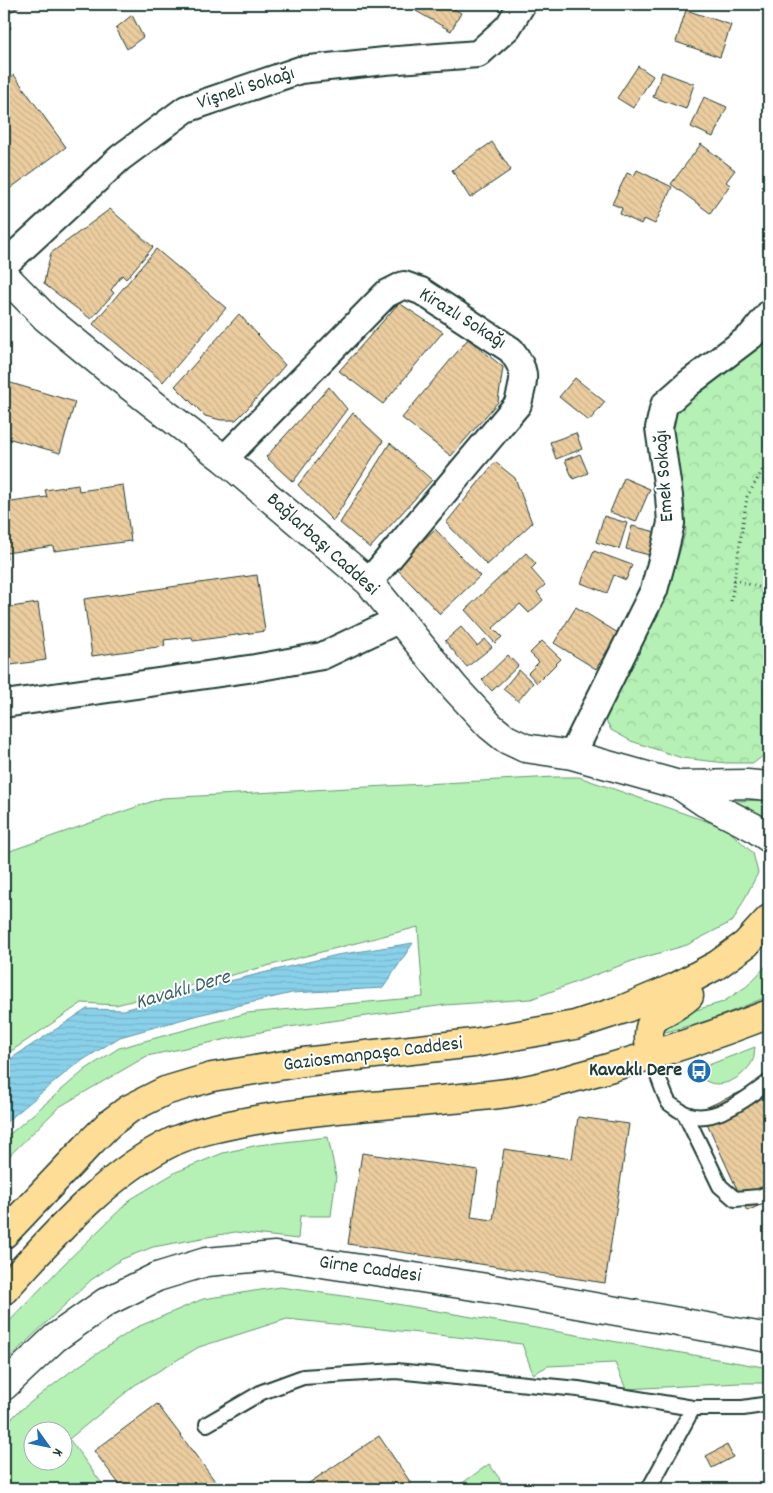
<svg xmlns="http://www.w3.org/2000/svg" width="773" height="1493" font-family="Dekko,sans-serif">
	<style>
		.green { fill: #b5f0b5; stroke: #6a9674; fill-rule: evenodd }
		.park { fill: url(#park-crowns); stroke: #6a9674 }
		.water { fill: url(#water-rules); stroke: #5f96a1 }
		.building { fill: url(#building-back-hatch); stroke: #1f3d34 }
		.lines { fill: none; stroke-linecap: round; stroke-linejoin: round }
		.service-casing { stroke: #1f3d34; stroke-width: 18 }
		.minor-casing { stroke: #1f3d34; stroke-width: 30 }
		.tertiary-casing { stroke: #1f3d34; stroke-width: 31 }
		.primary-casing { stroke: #1f3d34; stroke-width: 31 }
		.path { stroke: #1f3d34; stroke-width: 3; stroke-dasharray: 1 4; stroke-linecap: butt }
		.service { stroke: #fff; stroke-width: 14 }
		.minor { stroke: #fff; stroke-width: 26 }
		.tertiary { stroke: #fff; stroke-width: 28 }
		.primary { stroke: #fedd96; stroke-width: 28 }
		.labels { text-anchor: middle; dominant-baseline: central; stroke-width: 4; stroke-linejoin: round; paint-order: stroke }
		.street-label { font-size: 20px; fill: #1f3d34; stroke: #fff }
		.poi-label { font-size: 20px; font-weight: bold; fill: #1f3d34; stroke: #fff; text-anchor: end }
		.water-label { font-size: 21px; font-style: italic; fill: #3a6262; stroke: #fff }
	</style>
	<defs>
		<pattern id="park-crowns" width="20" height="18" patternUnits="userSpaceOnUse" patternTransform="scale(1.25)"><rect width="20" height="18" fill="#b5f0b5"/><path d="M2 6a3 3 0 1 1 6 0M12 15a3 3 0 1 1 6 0" fill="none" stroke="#9bcf9c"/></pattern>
		<pattern id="water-rules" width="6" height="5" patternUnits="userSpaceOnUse" patternTransform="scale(1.25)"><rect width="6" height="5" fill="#89d1ea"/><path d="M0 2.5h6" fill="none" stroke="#76b4c9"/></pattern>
		<pattern id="building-back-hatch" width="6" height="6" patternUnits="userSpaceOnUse" patternTransform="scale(1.25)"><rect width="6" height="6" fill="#eccd9f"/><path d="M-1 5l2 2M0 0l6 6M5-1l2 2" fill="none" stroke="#cab18a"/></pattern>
	</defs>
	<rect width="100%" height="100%" fill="#fff"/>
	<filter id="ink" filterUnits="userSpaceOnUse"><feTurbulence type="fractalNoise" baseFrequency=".02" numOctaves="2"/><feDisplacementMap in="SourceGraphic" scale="10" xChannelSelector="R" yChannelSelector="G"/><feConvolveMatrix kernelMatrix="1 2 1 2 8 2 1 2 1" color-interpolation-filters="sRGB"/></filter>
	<g filter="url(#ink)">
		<g class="green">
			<polygon points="555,777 579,777 726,828 753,853 758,873 733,921 687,945 635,960 531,999 445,1005 275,1029 147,1056 59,1107 4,1161 4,1139 86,1069 119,1048 247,1013 423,997 418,927 116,1005 82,1003 4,1056 4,853 162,798"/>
			<polygon points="769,800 769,819 762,815 730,801"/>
			<polygon points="769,963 769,996 713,1019 666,1032 661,1029 666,1019 723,1002 747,986"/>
			<path d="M 755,1047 C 754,1052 755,1058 752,1062 C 744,1077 722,1090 706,1081 C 701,1079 697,1074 693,1071 Z"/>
			<polygon points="328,1137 336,1176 331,1216 300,1216 298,1239 235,1232 153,1247 122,1259 91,1280 4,1363 4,1327 63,1265 131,1199 176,1172 223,1153 258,1145"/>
			<path d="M 280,1287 L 379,1301 L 769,1368 L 769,1383 L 740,1383 L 626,1389 L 615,1363 L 548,1366 L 533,1374 L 522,1344 L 287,1319 L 199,1347 L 135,1385 L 69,1439 L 106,1489 L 4,1489 L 4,1426 L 18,1412 L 70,1372 L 135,1328 L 203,1299 ZM 62,1430 L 62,1460 L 32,1460 L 32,1430 Z"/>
			<polygon points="489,1464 507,1489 454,1489"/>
		</g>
		<polygon class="park" points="769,334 769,751 754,763 726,763 682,758 631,741 611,730 604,717 665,601 686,530 669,433 676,412 704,384"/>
		<polygon class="water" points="413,943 383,988 292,993 198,1015 120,1037 75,1065 4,1124 4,1063 87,1009 124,1010 201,988 337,955"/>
		<g class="building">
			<polygon points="4,4 23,4 4,16"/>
			<polygon points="420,4 445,4 461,13 451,31 416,11"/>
			<polygon points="686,10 731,25 720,57 676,42"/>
			<polygon points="132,15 143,37 127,49 116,28"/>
			<polygon points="4,17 11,28 4,33"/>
			<polygon points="638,66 653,76 633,108 617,98"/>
			<polygon points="662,72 694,84 686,109 653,97"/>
			<polygon points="14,75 66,147 4,193 4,82"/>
			<polygon points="704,97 727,107 713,137 691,127"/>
			<polygon points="492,142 511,170 470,198 452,170"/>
			<polygon points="701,144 735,170 726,182 730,185 710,213 671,184"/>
			<polygon points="637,170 672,187 655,224 644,219 641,224 620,214 622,208 612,204 627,173 634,176"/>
			<polygon points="110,209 153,247 126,279 122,275 111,290 114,293 91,319 44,284 46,272 51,253"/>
			<polygon points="156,249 226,308 163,382 93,324"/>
			<polygon points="399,303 443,332 383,404 339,371"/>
			<polygon points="239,314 285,365 248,408 236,420 221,420 205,416 175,386"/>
			<polygon points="468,339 503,367 498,402 451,456 402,418"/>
			<polygon points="575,378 605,402 589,421 559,397"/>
			<polygon points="4,381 75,402 60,453 4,437"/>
			<polygon points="329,387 347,409 293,482 266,457"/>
			<polygon points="353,413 383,441 333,521 298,485"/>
			<polygon points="576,433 582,449 556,459 550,442"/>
			<polygon points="390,443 432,480 370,548 340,523"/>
			<polygon points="580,454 588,473 573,479 565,460"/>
			<polygon points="495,462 515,478 532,523 487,565 446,523"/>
			<polygon points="624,478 650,489 636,522 610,512"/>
			<polygon points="78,485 79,491 123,485 131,541 54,551 53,546 6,553 7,559 4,560 4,503 47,497 45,490"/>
			<polygon points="604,516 627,523 619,549 596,542"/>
			<polygon points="632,526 656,532 649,555 626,549"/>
			<polygon points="435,529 480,576 440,614 395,567"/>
			<polygon points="594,551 632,565 626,580 614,575 607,593 581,583"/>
			<polygon points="526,553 536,564 531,569 545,585 537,592 543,600 529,613 520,604 493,628 502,637 495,643 465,610"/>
			<polygon points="257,575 265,631 193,641 192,637 164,640 165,646 92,656 84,599"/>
			<polygon points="38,603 46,660 4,666 4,608"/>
			<polygon points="576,607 618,633 596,669 554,643"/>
			<polygon points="461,627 477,646 485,639 492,647 467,667 445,641"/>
			<polygon points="542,641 561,659 537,683 528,673 539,662 530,653"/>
			<polygon points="508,655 518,666 492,691 482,680"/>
			<polygon points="519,670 533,683 518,701 503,689"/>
			<polygon points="769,1079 769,1201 747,1211 701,1110"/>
			<polygon points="578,1117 629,1124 605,1283 348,1244 362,1153 478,1170 471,1217 493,1220 504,1149 572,1159"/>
			<polygon points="157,1404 221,1489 123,1489 94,1451"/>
			<polygon points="379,1436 415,1489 300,1489"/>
			<polygon points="769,1441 769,1452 765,1444"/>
			<polygon points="727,1445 733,1457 712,1468 706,1456"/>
		</g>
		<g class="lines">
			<defs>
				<g id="service">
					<path d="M 651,1056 C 655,1066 664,1096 669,1103 C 671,1105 676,1108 679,1110 C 707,1130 747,1099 769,1082"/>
					<polyline points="685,1114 720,1186 735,1199 759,1197 769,1193"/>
					<polyline points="207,1424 262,1392 303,1377 396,1371 578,1389 693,1408 743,1408 769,1404"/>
					<polyline points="650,1489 651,1485 693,1408"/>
				</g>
				<g id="minor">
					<polyline points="4,265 120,158 186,109 300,70 385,61 478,54 508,27 522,4"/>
					<path d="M 224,459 L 386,294 L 404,285 L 421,291 L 511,350 C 528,373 524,378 518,404 L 369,582"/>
					<polyline points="4,704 255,668 322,656 400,619"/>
					<polyline points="572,755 654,590 664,553 671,523 669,496 659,428 664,405 689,383 751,336 769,314"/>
				</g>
				<g id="tertiary">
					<polyline points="4,275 46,318 108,369 224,459 369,582 455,688 490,726 506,739 525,748 572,755 679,785 747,784 769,786"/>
					<polyline points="679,785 704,802 753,827 769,838"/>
					<polyline points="4,1386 55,1338 106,1302 157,1277 206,1262 275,1256 487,1288 769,1338"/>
				</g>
				<g id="primary">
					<path d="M 651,1056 C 642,1009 662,1020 689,996"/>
					<polyline points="4,1234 92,1141 109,1124 129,1109 165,1091 212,1077 303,1062 474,1043 575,1025 624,1009 676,987 717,965 746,944 769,919"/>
					<path d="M 4,1290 C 54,1235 107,1173 174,1141 C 200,1130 229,1125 256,1120 C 336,1106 418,1104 499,1094 C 535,1090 570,1079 605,1069 C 661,1053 715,1035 769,1014"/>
				</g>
			</defs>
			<use href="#service" class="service-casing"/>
			<use href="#minor" class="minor-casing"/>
			<use href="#tertiary" class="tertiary-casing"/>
			<use href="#primary" class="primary-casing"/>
			<g class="path">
				<polyline points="734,580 769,590"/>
				<polyline points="731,601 747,497 769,459"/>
			</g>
			<use href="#service" class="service"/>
			<use href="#minor" class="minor"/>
			<use href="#tertiary" class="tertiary"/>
			<use href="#primary" class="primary"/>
		</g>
	</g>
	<defs>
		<symbol id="bus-disc" viewBox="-11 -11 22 22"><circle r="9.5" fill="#1f6fb2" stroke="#fff"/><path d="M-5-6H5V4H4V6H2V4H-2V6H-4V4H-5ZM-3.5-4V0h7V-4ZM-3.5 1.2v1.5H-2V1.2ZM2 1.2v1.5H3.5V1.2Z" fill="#fff"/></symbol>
	</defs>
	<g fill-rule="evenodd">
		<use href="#bus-disc" x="685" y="1057" width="28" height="28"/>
	</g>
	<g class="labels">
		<g class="street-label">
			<text transform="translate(246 89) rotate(-18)">Vişneli Sokağı</text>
			<text transform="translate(462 319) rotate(32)">Kirazlı Sokağı</text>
			<text transform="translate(665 476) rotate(-94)">Emek Sokağı</text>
			<text transform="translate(322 545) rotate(42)">Bağlarbaşı Caddesi</text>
			<text transform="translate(373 1055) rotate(-7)">Gaziosmanpaşa Caddesi</text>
			<text transform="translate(370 1270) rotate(8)">Girne Caddesi</text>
		</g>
		<g class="poi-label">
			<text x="682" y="1071">Kavaklı Dere</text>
		</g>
		<g class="water-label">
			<text transform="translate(183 991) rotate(-16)">Kavaklı Dere</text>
		</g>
	</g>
	<rect width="773" height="1493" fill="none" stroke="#fff" stroke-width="20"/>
	<rect x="10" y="10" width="753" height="1473" fill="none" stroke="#1f3d34" stroke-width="2" filter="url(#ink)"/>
	<g transform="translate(48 1446) rotate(123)"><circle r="24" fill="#ffffff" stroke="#a5b1ae"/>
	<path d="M0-4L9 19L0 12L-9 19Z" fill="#1f6fb2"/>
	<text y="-8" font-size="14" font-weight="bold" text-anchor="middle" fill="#1f3d34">K</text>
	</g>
</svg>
